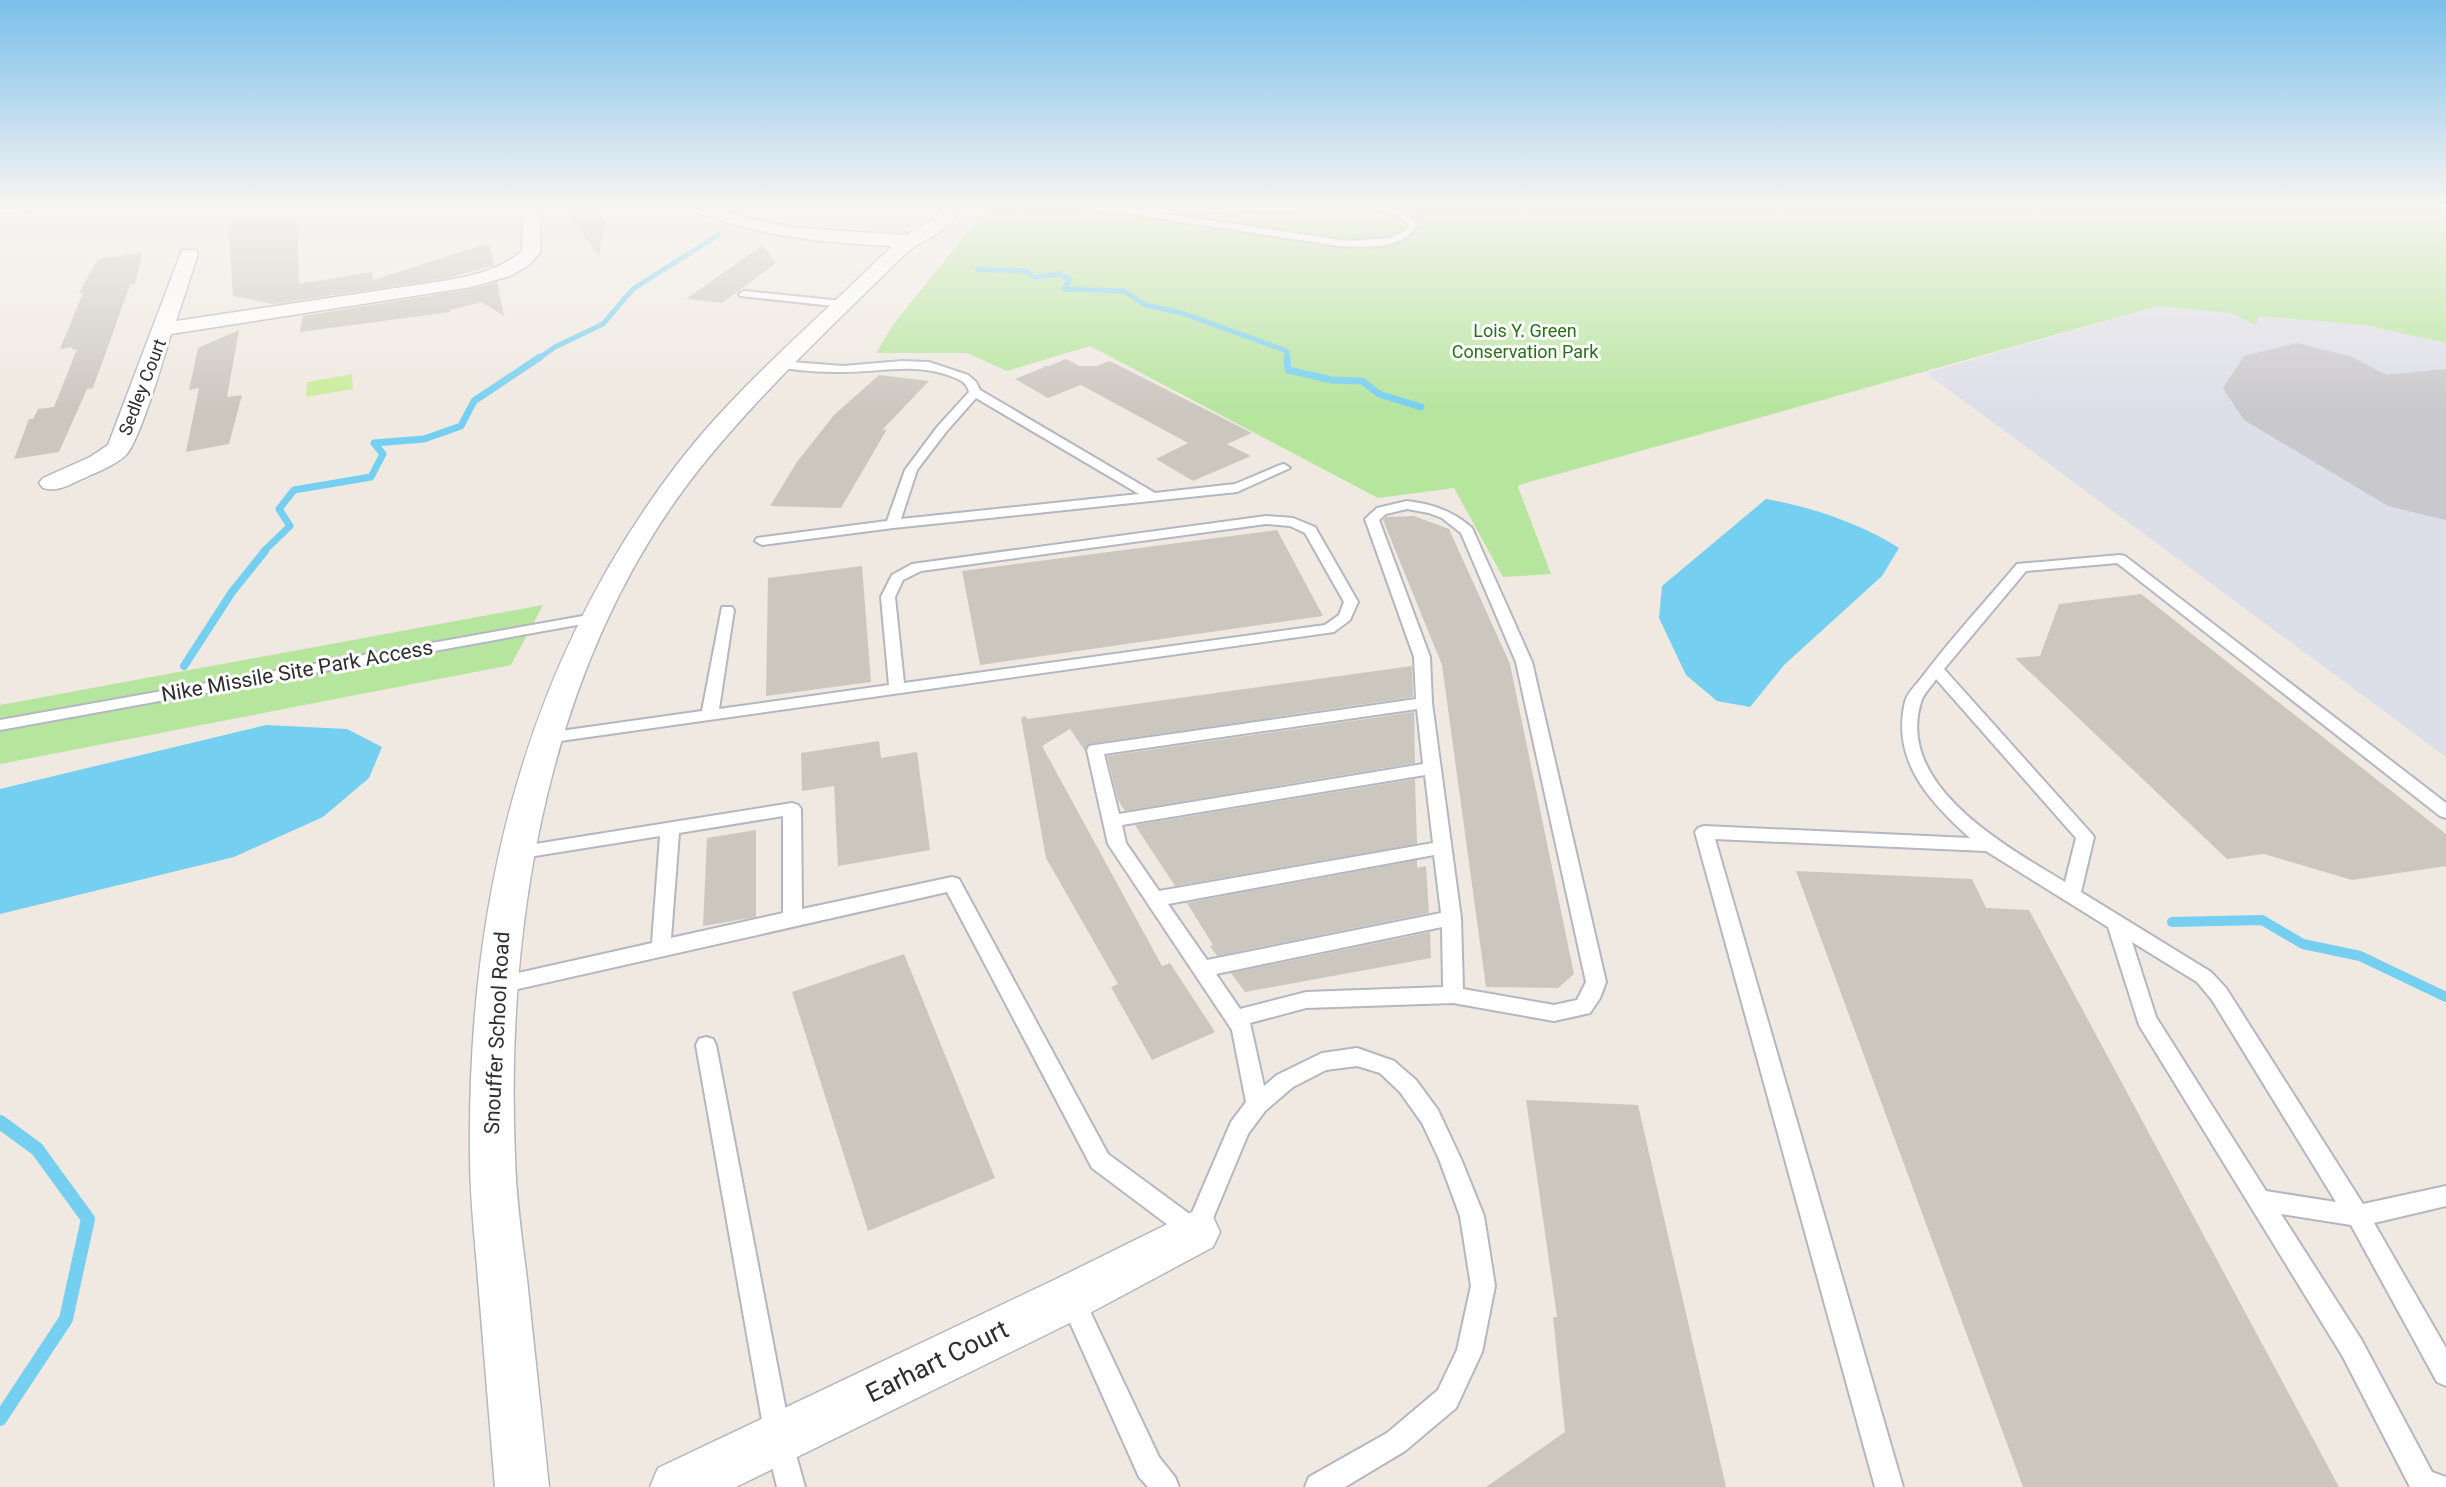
<svg xmlns="http://www.w3.org/2000/svg" width="2446" height="1487" font-family="Roboto,sans-serif">
	<style>
		.airport { fill: #dcdee8 }
		.green { fill: #b6e59e }
		.pitch { fill: #c9ec9a }
		.water { fill: #75cff0 }
		.lines { fill: none; stroke-linecap: round; stroke-linejoin: round }
		.stream-far4 { stroke: #75cff0; stroke-width: 5 }
		.stream-far3 { stroke: #75cff0; stroke-width: 7 }
		.stream-far2 { stroke: #75cff0; stroke-width: 8 }
		.stream-far1 { stroke: #75cff0; stroke-width: 10 }
		.stream { stroke: #75cff0; stroke-width: 14 }
		.taxiway { fill: #c9c8cc; fill-rule: evenodd }
		.runway { fill: #c9c8cc; fill-rule: evenodd }
		.building { fill: #cbc7bf }
		.lane-casing { stroke: #b4b7c1; stroke-width: 4 }
		.street-casing { stroke: #b4b7c1; stroke-width: 3 }
		.secondary-casing { stroke: #b4b7c1; stroke-width: 3 }
		.lane { fill: #fff; fill-rule: evenodd }
		.street { fill: #fff; fill-rule: evenodd }
		.secondary { fill: #fff; fill-rule: evenodd }
		.labels { text-anchor: middle; dominant-baseline: central; stroke-width: 6; stroke-linejoin: round; paint-order: stroke }
		.far-park-label { font-size: 18px; fill: #2c6e1b; stroke: #fff }
		.far-street-label { font-size: 18px; fill: #2e2e2e; stroke: #fff }
		.street-label { font-size: 21px; fill: #2e2e2e; stroke: #fff }
		.near-street-label { font-size: 26px; fill: #2e2e2e; stroke: #fff }
	</style>
	<rect width="100%" height="100%" fill="#efe9e1"/>
	<polygon class="airport" points="2158,306 2366,325 2446,343 2446,757 1926,373"/>
	<g class="green">
		<polygon points="990,204 2446,204 2446,343 2366,325 2259,316 2256,325 2231,313 2158,306 1519,485 1518,487 1551,574 1503,577 1454,488 1378,498 1090,346 1007,371 967,353 876,353 893,325"/>
		<polygon points="543,605 511,665 0,764 0,705"/>
	</g>
	<polygon class="pitch" points="352,374 353,389 306,397 307,382"/>
	<g class="water">
		<path d="M 1766,499 C 1811,507 1860,523 1899,548 L 1882,576 L 1784,665 L 1750,707 L 1717,701 L 1686,675 L 1659,618 L 1662,586 Z"/>
		<polygon points="266,725 347,729 382,747 369,778 323,817 234,857 0,914 0,789"/>
	</g>
	<g class="lines">
		<g class="stream-far4">
			<polyline points="1995,204 2006,204"/>
			<polyline points="2091,204 2110,206 2111,204"/>
			<polyline points="977,269 1026,271 1035,277 1059,274 1070,279 1064,289 1124,291 1145,305 1179,312 1287,351 1287,359"/>
			<polyline points="538,359 555,347 603,324 633,289 718,235"/>
		</g>
		<g class="stream-far3">
			<polyline points="1287,357 1288,370 1332,380 1362,381 1379,394 1421,407"/>
			<polyline points="263,552 290,526 279,509 294,490 371,477 383,454 374,443 424,439 461,426 474,401 540,357"/>
		</g>
		<polyline class="stream-far2" points="184,666 232,592 265,551"/>
		<polyline class="stream-far1" points="2172,922 2262,920 2303,944 2360,956 2446,997"/>
		<polyline class="stream" points="0,1122 37,1149 88,1219 66,1319 0,1419"/>
		<g class="taxiway">
			<polygon points="2446,369 2446,405 2317,417 2296,412 2287,399 2296,386 2317,381"/>
			<polygon points="2446,443 2446,481 2432,483 2409,478 2400,464 2409,450"/>
		</g>
		<polygon class="runway" points="2297,343 2350,356 2446,406 2446,520 2388,506 2244,420 2223,388 2244,356"/>
	</g>
	<g class="building">
		<polygon points="560,204 592,204 606,222 599,256"/>
		<polygon points="228,219 297,219 299,284 372,272 373,280 489,243 494,265 449,278 273,304 233,296"/>
		<polygon points="763,245 776,263 722,303 686,299"/>
		<polygon points="142,253 135,284 130,285 93,388 87,389 59,452 14,459 29,419 33,419 38,409 54,407 77,349 72,350 73,347 60,349 83,293 79,293 96,262 101,258"/>
		<polygon points="497,282 504,316 482,302 450,310 451,312 300,332 303,316 471,289"/>
		<polygon points="239,330 227,397 242,395 229,444 186,452 199,388 189,390 198,348"/>
		<polygon points="1066,359 1079,366 1096,366 1110,361 1252,433 1227,444 1251,456 1193,481 1156,459 1188,443 1081,385 1048,398 1015,379 1045,367 1042,366 1049,366"/>
		<polygon points="879,375 929,381 882,430 887,429 841,508 770,506 797,462 834,415"/>
		<polygon points="1414,516 1449,529 1510,664 1574,974 1558,988 1486,987 1442,665 1383,520 1386,517"/>
		<polygon points="1277,530 1323,616 980,665 962,571"/>
		<polygon points="862,566 871,682 766,696 768,578"/>
		<polygon points="2141,594 2446,834 2446,866 2352,880 2264,854 2227,859 2015,658 2040,656 2059,604"/>
		<polygon points="1412,666 1413,697 1095,743 1087,745 1085,751 1070,729 1042,746 1162,966 1170,963 1215,1032 1152,1060 1111,987 1118,984 1046,858 1021,718 1025,716 1027,719"/>
		<polygon points="1414,712 1415,763 1125,811 1118,800 1107,756"/>
		<polygon points="879,741 881,758 917,752 930,850 838,866 834,786 802,791 801,753"/>
		<polygon points="1415,779 1417,844 1175,886 1135,825"/>
		<polygon points="756,830 756,917 703,926 707,838"/>
		<polygon points="1417,860 1417,868 1426,866 1429,913 1217,956 1210,946 1213,945 1187,903"/>
		<polygon points="1796,871 1972,879 1986,908 2029,910 2339,1487 2023,1487"/>
		<polygon points="1430,932 1431,958 1245,992 1231,973"/>
		<polygon points="904,954 995,1178 868,1231 792,992"/>
		<polygon points="1526,1100 1638,1105 1726,1487 1486,1487 1565,1432 1553,1317 1557,1317"/>
	</g>
	<g class="lines">
		<defs>
			<g id="lane">
				<path d="M 1079,204 L 1098,204 L 1134,209 L 1287,204 L 1379,204 L 1407,213 L 1418,224 C 1402,251 1367,247 1339,246 L 1083,207 ZM 1362,207 L 1394,213 L 1409,224 L 1406,230 L 1390,238 L 1348,241 L 1159,213 Z"/>
				<polygon points="744,291 842,301 847,304 842,307 740,296 739,294"/>
				<path d="M 778,361 L 843,366 L 902,361 L 929,362 L 968,375 L 976,382 L 980,390 L 1155,493 L 1235,484 L 1280,465 L 1284,464 L 1290,468 L 1237,492 L 893,528 L 762,545 L 755,541 L 757,538 L 887,521 L 905,470 L 938,426 L 969,392 C 967,383 961,380 953,377 C 916,362 882,372 843,372 C 821,372 796,371 774,366 L 773,364 ZM 976,398 L 1139,494 L 901,519 L 917,470 L 946,432 Z"/>
				<path d="M 1407,501 C 1432,504 1453,511 1472,528 L 1532,662 L 1606,982 L 1600,998 L 1590,1013 L 1554,1021 L 1453,1003 L 1306,1008 L 1250,1023 L 1264,1086 L 1277,1075 L 1322,1053 L 1357,1048 L 1394,1061 L 1416,1080 L 1438,1110 L 1461,1159 L 1484,1216 L 1495,1286 L 1482,1352 L 1456,1408 L 1405,1451 L 1345,1487 L 1305,1487 L 1309,1477 L 1387,1433 L 1438,1390 L 1457,1350 L 1471,1286 L 1460,1216 L 1439,1159 L 1422,1123 L 1400,1092 L 1380,1073 L 1357,1066 L 1326,1070 L 1293,1087 L 1265,1111 L 1248,1134 L 1204,1240 L 1196,1243 L 1188,1240 L 1092,1168 L 947,892 L 496,994 L 489,992 L 486,986 L 489,980 L 496,978 L 652,943 L 660,836 L 516,859 L 510,858 L 507,853 L 510,848 L 792,803 L 798,805 L 801,809 L 802,909 L 952,877 L 959,879 L 1108,1154 L 1191,1215 L 1231,1122 L 1246,1102 L 1232,1030 L 1108,844 L 1087,750 L 1089,746 L 1095,745 L 1416,699 L 1414,657 L 1365,519 L 1377,508 ZM 1407,509 L 1429,513 L 1442,518 L 1461,533 L 1516,662 L 1586,982 L 1577,1000 L 1554,1005 L 1463,989 L 1461,918 L 1432,703 L 1430,657 L 1379,520 L 1386,514 ZM 1417,709 L 1423,764 L 1119,814 L 1104,754 ZM 1425,775 L 1433,843 L 1159,891 L 1126,843 L 1122,825 ZM 783,816 L 783,913 L 671,938 L 679,833 ZM 1434,855 L 1441,913 L 1207,960 L 1168,904 ZM 1442,927 L 1443,987 L 1306,992 L 1240,1009 L 1216,974 Z"/>
				<path d="M 1266,516 L 1293,518 L 1315,527 L 1358,602 L 1350,620 L 1334,632 L 546,743 L 540,742 L 538,738 L 540,734 L 546,733 L 702,711 L 722,607 L 732,607 L 734,610 L 719,709 L 889,685 L 881,597 L 892,575 L 912,564 ZM 1266,524 L 1290,526 L 1305,533 L 1344,602 L 1339,615 L 1325,625 L 904,683 L 895,597 L 903,580 L 921,571 Z"/>
				<path d="M 2120,555 L 2125,556 L 2446,803 L 2446,818 L 2440,816 L 2117,563 L 2026,571 L 1944,669 L 2091,833 L 2094,837 L 2081,892 L 2211,972 L 2226,988 L 2363,1204 L 2446,1186 L 2446,1206 L 2374,1223 L 2446,1348 L 2446,1386 L 2437,1382 L 2351,1225 L 2281,1214 L 2361,1339 L 2432,1472 L 2446,1477 L 2446,1487 L 2410,1487 L 2343,1357 L 2139,1025 L 2108,927 L 1986,851 L 1715,839 L 1903,1487 L 1875,1487 L 1695,832 L 1698,828 L 1704,826 L 1970,838 C 1930,802 1891,761 1905,702 C 1907,693 1917,684 1923,676 C 1952,637 1986,601 2017,564 ZM 1936,679 L 2076,838 L 2065,882 C 2007,847 1895,786 1921,702 C 1923,694 1932,686 1936,679 ZM 2132,942 L 2197,982 L 2212,1000 L 2336,1202 L 2266,1191 L 2156,1017 Z"/>
				<polygon points="594,614 599,615 601,618 599,621 0,730 0,720"/>
				<polygon points="706,1037 713,1039 716,1045 791,1437 805,1487 777,1487 765,1437 696,1045 699,1039"/>
				<polygon points="1071,1286 1080,1290 1159,1457 1175,1477 1179,1487 1148,1487 1139,1477 1059,1298 1062,1290"/>
			</g>
			<g id="street">
				<path d="M 511,204 L 529,204 L 541,215 L 540,253 L 529,265 L 510,276 L 471,287 L 171,334 C 164,357 140,441 126,455 C 114,466 97,472 82,479 C 69,485 58,492 43,488 L 39,483 L 43,478 L 90,457 L 108,445 L 182,250 L 196,250 L 198,254 L 176,321 L 449,280 C 475,275 501,269 522,251 L 523,216 Z"/>
				<polygon points="1196,1210 1213,1217 1220,1232 1213,1247 1088,1314 736,1487 650,1487 658,1468 1054,1280"/>
			</g>
			<g id="secondary">
				<polygon points="0,204 49,204 46,208 40,209 0,213"/>
				<path d="M 684,204 L 707,204 L 750,219 L 798,228 L 906,235 L 933,220 L 946,204 L 964,204 C 957,214 950,224 940,231 C 928,240 915,244 904,255 C 834,324 762,391 700,468 C 549,658 505,920 515,1157 C 516,1198 522,1239 527,1279 C 534,1348 542,1418 549,1487 L 495,1487 C 489,1418 484,1349 478,1280 C 475,1239 470,1198 470,1156 C 467,904 523,665 679,462 C 741,382 821,317 892,246 C 821,243 753,236 687,208 Z"/>
			</g>
		</defs>
		<use href="#lane" class="lane-casing"/>
		<use href="#street" class="street-casing"/>
		<use href="#secondary" class="secondary-casing"/>
		<use href="#lane" class="lane"/>
		<use href="#street" class="street"/>
		<use href="#secondary" class="secondary"/>
	</g>
	<linearGradient id="sky" x2="0" y2="1"><stop stop-color="#7abfeb"/><stop offset="0.5" stop-color="#f8f5f2"/><stop offset="1" stop-color="#f8f5f2" stop-opacity="0"/></linearGradient>
	<rect width="2446" height="412" fill="url(#sky)"/>
	<g class="labels">
		<g class="far-park-label">
			<text x="1525" y="330">Lois Y. Green<tspan x="1525" dy="21">Conservation Park</tspan></text>
		</g>
		<g class="far-street-label">
			<text transform="translate(142 387) rotate(-69)">Sedley Court</text>
		</g>
		<g class="street-label">
			<text transform="translate(297 671) rotate(-10)">Nike Missile Site Park Access</text>
			<text transform="translate(497 1033) rotate(-87)">Snouffer School Road</text>
		</g>
		<g class="near-street-label">
			<text transform="translate(937 1361) rotate(-26)">Earhart Court</text>
		</g>
	</g>
</svg>
